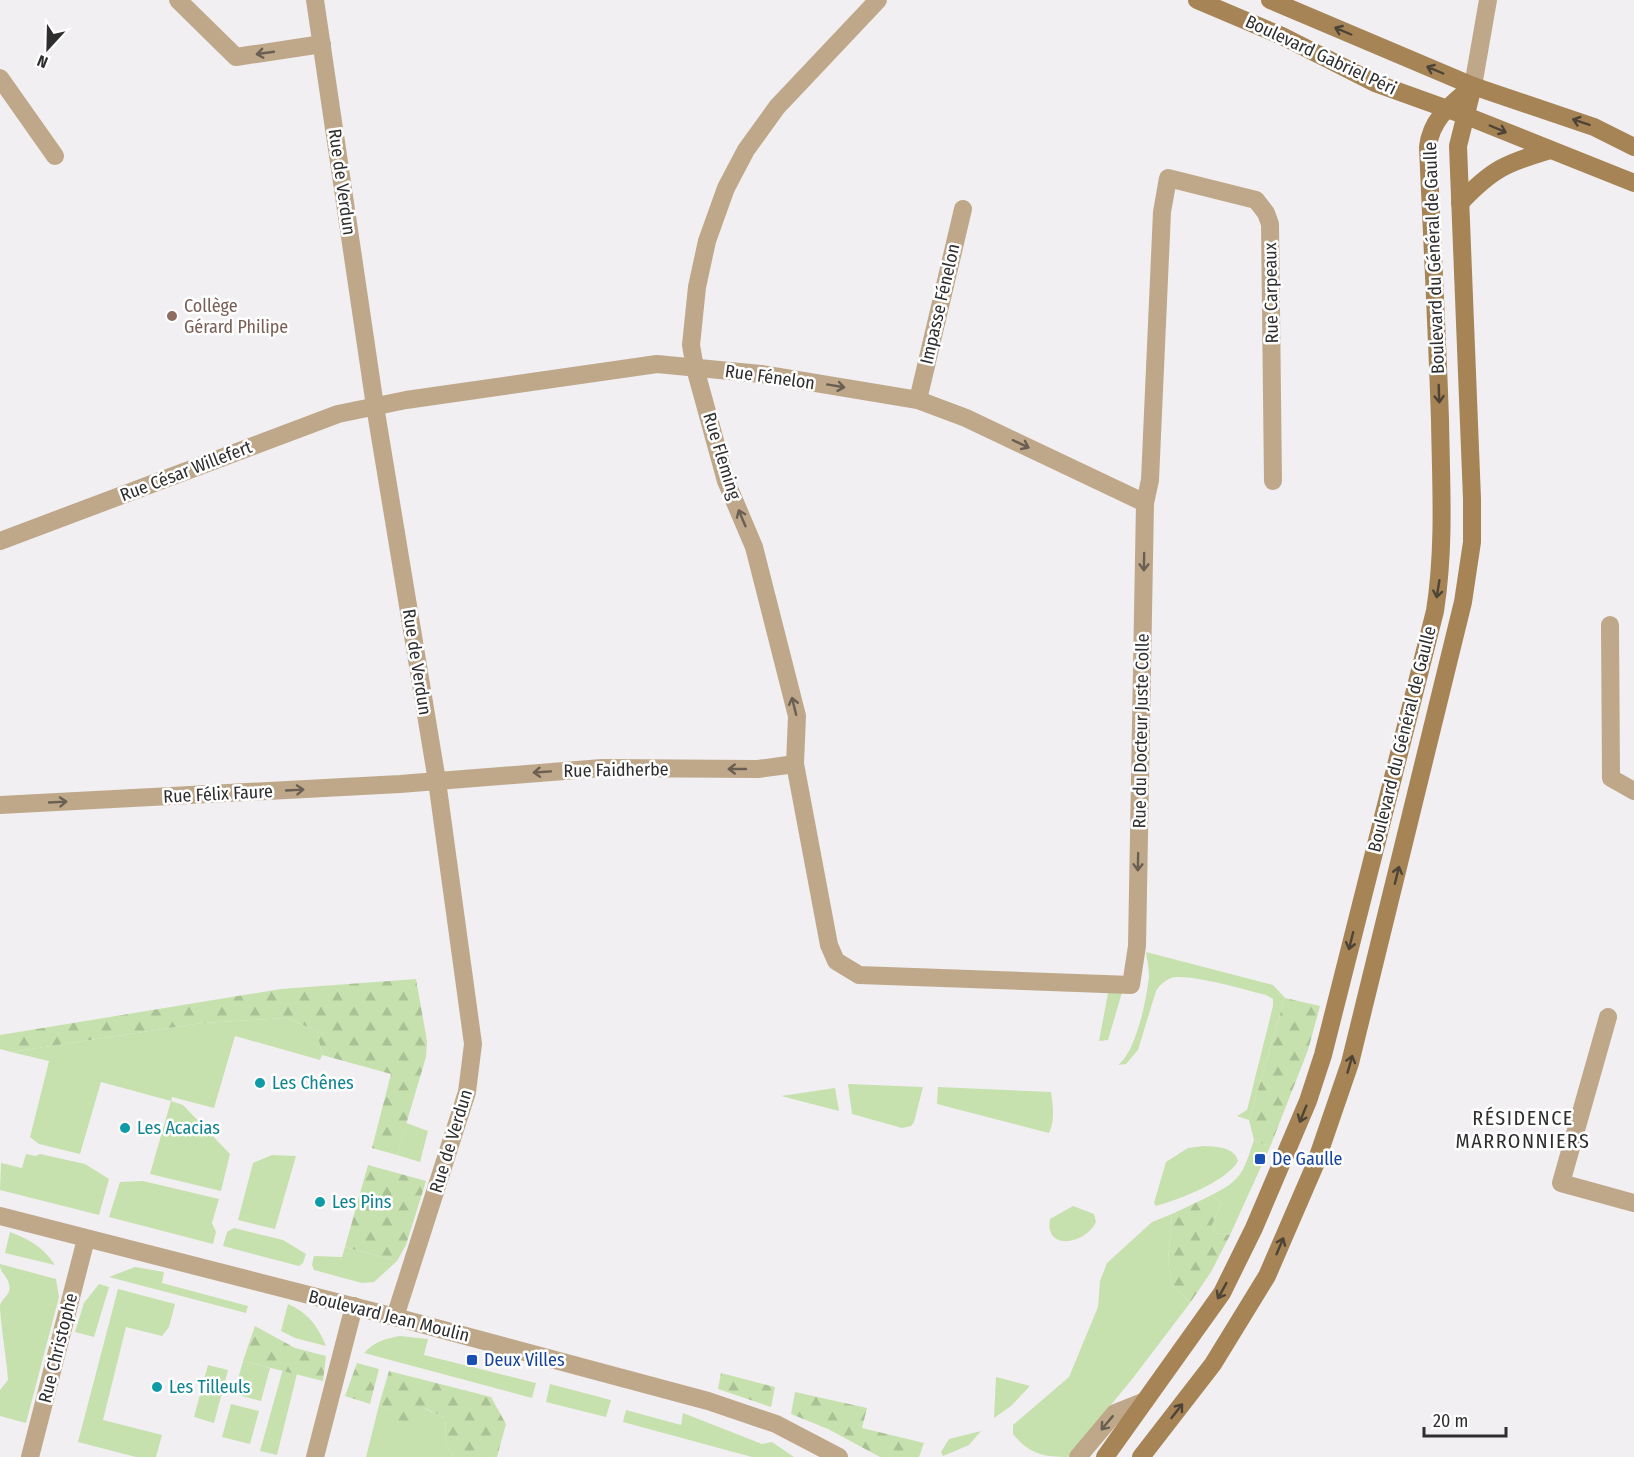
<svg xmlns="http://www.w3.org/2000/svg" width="1634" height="1457" font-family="'Fira Sans Condensed',sans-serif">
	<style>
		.grass { fill: #c6e1ad }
		.forest { fill: url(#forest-firs) }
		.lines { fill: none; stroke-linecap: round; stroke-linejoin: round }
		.street { stroke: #bfa889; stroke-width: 18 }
		.secondary { stroke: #a68455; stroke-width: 18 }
		.oneway { stroke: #4d4438 }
		.oneway2 { stroke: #695f53 }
		.education-dot { fill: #8d6e63; stroke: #fff; stroke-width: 2 }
		.culture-dot { fill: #0f9aa8; stroke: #fff; stroke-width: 2 }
		.transit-dot { fill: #1a4fb4; stroke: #fff; stroke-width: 2 }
		.labels { text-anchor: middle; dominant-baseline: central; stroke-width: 5; stroke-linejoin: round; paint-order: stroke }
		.street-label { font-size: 18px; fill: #2f2e2f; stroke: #fff }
		.education-label { font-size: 18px; fill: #785e54; stroke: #fff; text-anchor: start }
		.culture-label { font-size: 18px; fill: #0d838f; stroke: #fff; text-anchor: start }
		.transit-label { font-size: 18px; fill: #164399; stroke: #fff; text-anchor: start }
		.neighbourhood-label { font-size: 20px; letter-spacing: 1.5px; fill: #2f2e2f; stroke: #fff }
	</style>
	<defs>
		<pattern id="forest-firs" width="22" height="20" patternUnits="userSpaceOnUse" patternTransform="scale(1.5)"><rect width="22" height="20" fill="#c6e1ad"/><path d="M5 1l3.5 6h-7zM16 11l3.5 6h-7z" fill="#aac195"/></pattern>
	</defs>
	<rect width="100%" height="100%" fill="#f1eff2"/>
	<g class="grass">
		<path d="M 1146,952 L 1273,985 L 1285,998 L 1249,1120 L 1237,1116 L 1247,1110 L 1273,1006 L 1273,999 L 1266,995 C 1245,990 1188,973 1171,978 C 1164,981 1160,985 1156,991 L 1138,1050 L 1126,1064 L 1118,1065 C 1136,1052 1147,998 1149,976 C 1149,968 1147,960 1146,952 Z"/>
		<polygon points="1109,988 1123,989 1108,1040 1099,1041"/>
		<polygon points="287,1018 317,1031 322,1055 320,1060 235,1036 214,1108 172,1097 171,1101 183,1105 230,1154 221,1191 150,1174 171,1101 101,1082 80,1154 39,1144 30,1137 49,1061 11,1052 202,1023"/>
		<polygon points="848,1084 923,1087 914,1122 911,1126 902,1128 852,1114"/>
		<path d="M 938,1087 L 1051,1092 C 1053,1106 1055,1120 1049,1133 L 937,1104 Z"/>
		<polygon points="835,1088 839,1111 781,1096"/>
		<polygon points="406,1123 428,1131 420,1162 397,1155"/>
		<path d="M 1254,1140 L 1270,1147 L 1230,1235 L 1215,1233 L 1212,1225 L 1221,1204 L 1212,1195 C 1243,1179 1243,1172 1254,1140 Z"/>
		<path d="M 1204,1146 C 1216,1147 1234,1146 1238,1161 C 1226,1182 1180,1199 1156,1206 L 1154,1203 L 1166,1162 L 1188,1148 Z"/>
		<polygon points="26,1154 36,1156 40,1154 85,1164 109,1179 99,1215 0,1190 1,1163 22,1168"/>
		<polygon points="272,1155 296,1156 275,1229 238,1220 253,1163"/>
		<polygon points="143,1181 219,1199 212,1223 216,1232 213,1244 109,1217 120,1182"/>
		<path d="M 1073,1206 L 1094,1214 L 1096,1222 C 1085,1245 1044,1251 1050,1219 Z"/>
		<path d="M 1172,1214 L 1168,1260 L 1171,1284 L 1190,1303 L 1133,1378 L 1068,1457 C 1043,1457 1029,1454 1013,1434 L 1013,1425 L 1069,1377 L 1098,1307 L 1100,1281 L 1107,1263 L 1152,1222 Z"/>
		<polygon points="234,1228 283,1240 306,1254 303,1263 299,1266 223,1246 227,1232"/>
		<path d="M 10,1232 C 30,1240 43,1247 55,1265 L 5,1253 Z"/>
		<polygon points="345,1247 397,1261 374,1282 362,1283 314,1270 312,1265 314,1256 342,1257"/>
		<path d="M 0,1264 L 56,1279 L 59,1297 L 26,1423 L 0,1416 L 0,1390 L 8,1380 C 7,1361 0,1321 0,1305 C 3,1297 12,1295 9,1284 C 7,1275 0,1274 0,1264 Z"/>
		<polygon points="135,1267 164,1272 162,1283 248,1306 246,1313 109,1277"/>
		<polygon points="99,1284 109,1287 94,1337 75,1332 84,1303"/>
		<polygon points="118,1289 175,1304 169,1327 162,1336 126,1327 103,1420 162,1435 156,1457 136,1457 78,1442"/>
		<path d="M 288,1304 C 308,1313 317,1325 326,1346 L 295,1338 L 281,1331 Z"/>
		<path d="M 400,1336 L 428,1339 L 424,1355 L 536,1383 L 532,1398 L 364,1353 C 375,1341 385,1339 400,1336 Z"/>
		<polygon points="243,1361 270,1368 261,1401 234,1394"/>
		<polygon points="208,1365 228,1370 214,1423 194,1417"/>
		<polygon points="283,1369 297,1374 277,1455 260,1451"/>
		<polygon points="996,1377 1030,1386 1011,1406 994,1418"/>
		<polygon points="550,1384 611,1400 606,1417 546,1402"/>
		<polygon points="231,1404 259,1411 250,1444 222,1437"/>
		<polygon points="379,1405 389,1410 424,1408 445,1418 446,1443 454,1457 366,1457"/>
		<polygon points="626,1410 681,1425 683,1413 762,1444 772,1442 794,1457 752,1457 623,1422"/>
		<polygon points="981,1431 969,1445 943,1456 941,1452 949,1439"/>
	</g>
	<g class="forest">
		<polygon points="416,979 427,1041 426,1057 397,1155 372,1148 391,1074 322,1055 317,1031 287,1018 202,1023 11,1052 0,1049 0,1035 281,989"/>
		<polygon points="1285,998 1320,1006 1308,1050 1270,1147 1254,1140 1249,1120"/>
		<polygon points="368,1165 426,1181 406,1245 397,1261 345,1247"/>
		<polygon points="1212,1195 1221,1204 1212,1225 1215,1233 1230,1235 1211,1272 1190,1303 1171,1284 1168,1260 1172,1214"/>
		<polygon points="255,1326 295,1348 326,1356 323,1381 243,1361"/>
		<polygon points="357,1363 379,1369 370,1404 345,1396"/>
		<polygon points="389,1371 491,1397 506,1424 497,1457 454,1457 446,1443 445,1418 425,1408 407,1434 389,1430 389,1410 379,1405"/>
		<polygon points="721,1373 775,1387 771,1407 718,1389"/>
		<polygon points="795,1392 867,1408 862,1428 924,1443 919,1457 880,1457 828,1429 791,1414"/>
	</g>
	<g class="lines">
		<g class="street">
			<polyline points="178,0 236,57 322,44"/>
			<polyline points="315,0 375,406 437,781 473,1044 467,1092 395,1317"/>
			<polyline points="878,0 777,107 746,150 726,188 707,241 697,287 691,345 695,368 726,481 754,547 797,716 795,764 829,945 836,961 859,975 1131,985 1137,946 1145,503 1150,480 1162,212 1168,178 1256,200 1266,213 1270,224 1273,481"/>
			<polyline points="0,78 55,156"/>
			<polyline points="1473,86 1488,0"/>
			<polyline points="918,400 963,209"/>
			<polyline points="0,541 338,414 406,400 657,364 761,374 918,400 966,418 1145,503"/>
			<polyline points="1610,625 1611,778 1634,791"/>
			<polyline points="0,805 400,784 602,768 758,769 795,764"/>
			<polyline points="1608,1017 1561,1183 1634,1203"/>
			<polyline points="0,1216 395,1317 708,1401 776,1424 839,1457"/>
			<polyline points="30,1457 86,1239"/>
			<polyline points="315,1457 354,1306"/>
			<polyline points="1078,1457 1115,1413 1145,1401"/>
		</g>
		<g class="secondary">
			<polyline points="1197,0 1282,36 1375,83 1464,115 1634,183"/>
			<polyline points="1270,0 1473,86 1594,127 1634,147"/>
			<path d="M 1460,203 C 1492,169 1506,163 1550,150"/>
			<path d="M 1105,1457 L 1222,1293 L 1254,1228 L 1308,1101 L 1323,1055 L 1435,611 C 1445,547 1441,484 1440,420 C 1437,329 1432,238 1428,147 C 1431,118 1452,104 1473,86"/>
			<polyline points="1141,1457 1213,1364 1267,1276 1315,1165 1350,1063 1463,602 1472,542 1472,499 1458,146 1473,86"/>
		</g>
	</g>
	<defs><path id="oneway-shaft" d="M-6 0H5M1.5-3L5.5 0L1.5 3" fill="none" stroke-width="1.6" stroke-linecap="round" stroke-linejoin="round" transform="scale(1.5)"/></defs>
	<g class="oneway">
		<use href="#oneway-shaft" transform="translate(1343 31) rotate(-157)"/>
		<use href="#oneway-shaft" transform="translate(1435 70) rotate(-157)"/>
		<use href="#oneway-shaft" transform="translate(1581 122) rotate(-161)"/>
		<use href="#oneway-shaft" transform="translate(1498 129) rotate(23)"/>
		<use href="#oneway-shaft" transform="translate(1439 394) rotate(88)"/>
		<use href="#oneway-shaft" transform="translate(1438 589) rotate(99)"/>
		<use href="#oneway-shaft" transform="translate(1397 875) rotate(-76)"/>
		<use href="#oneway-shaft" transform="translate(1351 941) rotate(104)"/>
		<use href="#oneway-shaft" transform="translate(1350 1064) rotate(-74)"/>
		<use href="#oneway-shaft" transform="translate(1303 1114) rotate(112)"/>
		<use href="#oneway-shaft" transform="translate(1280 1246) rotate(-67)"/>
		<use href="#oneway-shaft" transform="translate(1222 1291) rotate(119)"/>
		<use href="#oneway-shaft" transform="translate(1177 1411) rotate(-52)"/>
	</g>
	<g class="oneway2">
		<use href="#oneway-shaft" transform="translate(265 53) rotate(172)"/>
		<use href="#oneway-shaft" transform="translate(836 386) rotate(10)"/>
		<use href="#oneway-shaft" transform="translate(1021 444) rotate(25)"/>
		<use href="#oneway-shaft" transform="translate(742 518) rotate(-113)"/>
		<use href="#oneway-shaft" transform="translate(1144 562) rotate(91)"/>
		<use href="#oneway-shaft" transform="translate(794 706) rotate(-104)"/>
		<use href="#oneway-shaft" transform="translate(737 769) rotate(-180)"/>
		<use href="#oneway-shaft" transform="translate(542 772) rotate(176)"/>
		<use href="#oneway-shaft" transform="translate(295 790) rotate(-3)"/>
		<use href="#oneway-shaft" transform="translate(58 802) rotate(-3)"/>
		<use href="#oneway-shaft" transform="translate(1138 862) rotate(91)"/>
		<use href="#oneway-shaft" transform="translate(1107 1423) rotate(130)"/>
	</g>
	<circle class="education-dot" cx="172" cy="316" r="6"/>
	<g class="culture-dot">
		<circle cx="260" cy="1083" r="6"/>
		<circle cx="125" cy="1128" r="6"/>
		<circle cx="320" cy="1202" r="6"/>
		<circle cx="157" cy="1387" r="6"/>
	</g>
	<g class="transit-dot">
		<rect x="1254" y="1153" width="12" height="12" rx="3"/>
		<rect x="466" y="1354" width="12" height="12" rx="3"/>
	</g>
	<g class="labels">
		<g class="street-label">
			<text transform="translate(1321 55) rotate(25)">Boulevard Gabriel Péri</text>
			<text transform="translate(342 182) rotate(82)">Rue de Verdun</text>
			<text transform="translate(1434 258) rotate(-92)">Boulevard du Général de Gaulle</text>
			<text transform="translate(1271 293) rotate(-91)">Rue Carpeaux</text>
			<text transform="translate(940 304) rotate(-77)">Impasse Fénelon</text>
			<text transform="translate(770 377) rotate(8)">Rue Fénelon</text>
			<text transform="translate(722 456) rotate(73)">Rue Fleming</text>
			<text transform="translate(186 471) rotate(-21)">Rue César Willefert</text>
			<text transform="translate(417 662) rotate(81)">Rue de Verdun</text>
			<text transform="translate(1141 731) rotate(-89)">Rue du Docteur Juste Colle</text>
			<text transform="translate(1402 739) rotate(-76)">Boulevard du Général de Gaulle</text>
			<text transform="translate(616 770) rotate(-1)">Rue Faidherbe</text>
			<text transform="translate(218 794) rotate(-3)">Rue Félix Faure</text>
			<text transform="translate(451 1141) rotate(-73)">Rue de Verdun</text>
			<text transform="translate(389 1316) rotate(14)">Boulevard Jean Moulin</text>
			<text transform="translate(58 1348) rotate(-76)">Rue Christophe</text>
		</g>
		<g class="education-label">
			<text x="184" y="306">Collège<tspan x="184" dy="21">Gérard Philipe</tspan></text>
		</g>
		<g class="culture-label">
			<text x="272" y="1083">Les Chênes</text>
			<text x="137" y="1128">Les Acacias</text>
			<text x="332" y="1202">Les Pins</text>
			<text x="169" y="1387">Les Tilleuls</text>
		</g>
		<g class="transit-label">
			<text x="1272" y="1159">De Gaulle</text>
			<text x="484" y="1360">Deux Villes</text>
		</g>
		<g class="neighbourhood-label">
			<text x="1523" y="1118">RÉSIDENCE<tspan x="1523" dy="23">MARRONNIERS</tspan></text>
		</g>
	</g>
	<g transform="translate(48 48) rotate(202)" stroke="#ffffff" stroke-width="4.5" paint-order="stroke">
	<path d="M0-4.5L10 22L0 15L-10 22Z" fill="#2f2e2f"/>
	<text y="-9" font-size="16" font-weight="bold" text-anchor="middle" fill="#2f2e2f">N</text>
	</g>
	<path d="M1424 1427v9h82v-9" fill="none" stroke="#2f2e2f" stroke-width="3"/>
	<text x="1433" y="1427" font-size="18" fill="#2f2e2f" stroke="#ffffff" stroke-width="4.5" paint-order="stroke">20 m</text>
</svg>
